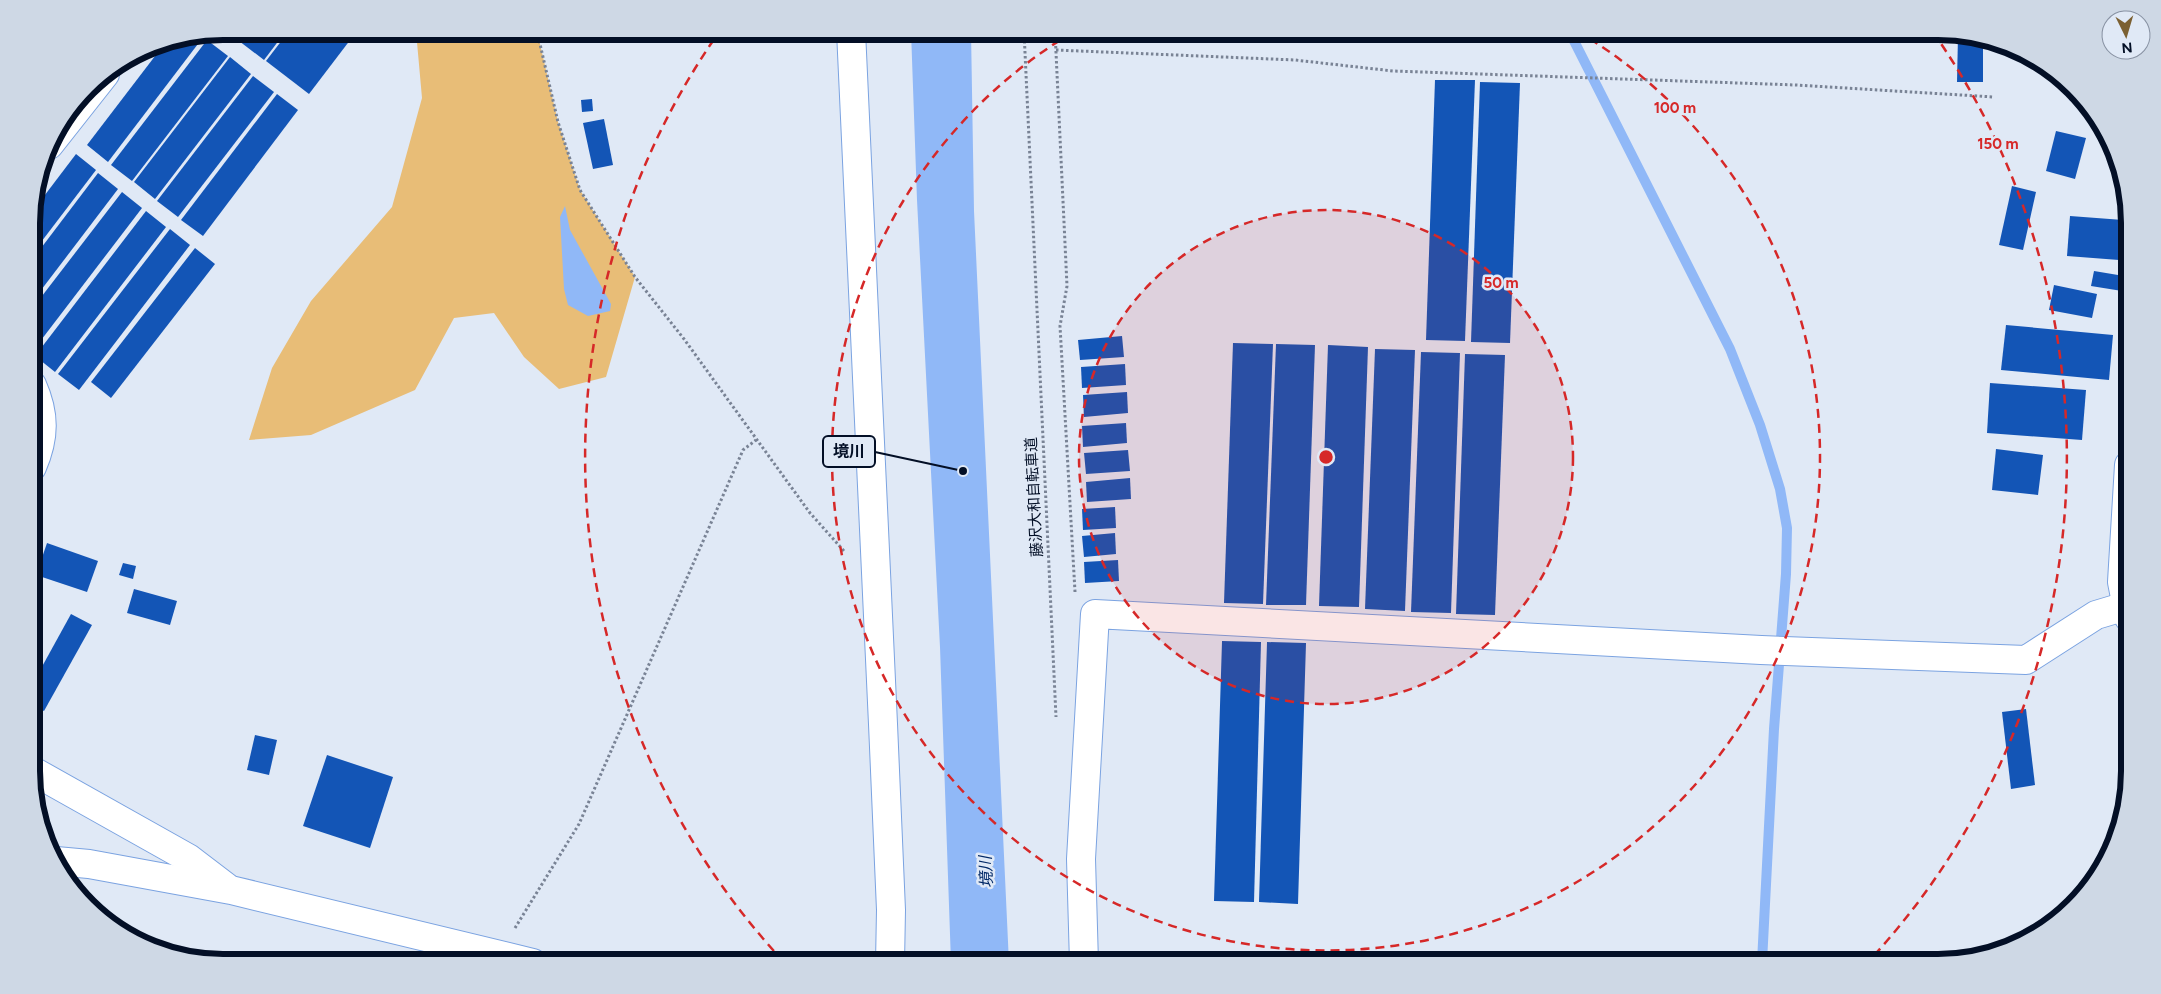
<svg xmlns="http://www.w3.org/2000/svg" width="2161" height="994" font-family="Figtree,'Noto Sans JP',sans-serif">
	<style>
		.green { fill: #e8bd77 }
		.water { fill: #90b8f7 }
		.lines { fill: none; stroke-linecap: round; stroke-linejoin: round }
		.stream { stroke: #90b8f7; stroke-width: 10 }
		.building { fill: #1355b6 }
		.minor-casing { stroke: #7ba3e1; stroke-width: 30 }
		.path { stroke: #798395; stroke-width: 3; stroke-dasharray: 2.5 2.5; stroke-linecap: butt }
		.minor { stroke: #fff; stroke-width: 28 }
		.ring { fill: none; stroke: #d62828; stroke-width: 2.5; stroke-dasharray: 9 6 }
		.labels { text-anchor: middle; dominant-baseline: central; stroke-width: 5; stroke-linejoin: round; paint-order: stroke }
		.street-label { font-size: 15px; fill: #030f26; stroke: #e0e9f6 }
		.water-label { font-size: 16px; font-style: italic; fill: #002866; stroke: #e0e9f6 }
		.rim { fill: none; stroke: #030f26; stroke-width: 6 }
		.centre { fill: #d62828; stroke: #e0e9f6; stroke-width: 2.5 }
		.ring-label { font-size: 15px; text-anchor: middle; font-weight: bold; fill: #d62828; stroke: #e0e9f6; stroke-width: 5; stroke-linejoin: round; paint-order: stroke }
		.leader { fill: none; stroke: #030f26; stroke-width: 2 }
		.callout-dot { fill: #030f26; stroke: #e0e9f6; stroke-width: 2 }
		.callout { fill: #e0e9f6; stroke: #030f26; stroke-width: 2 }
		.callout-label { font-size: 16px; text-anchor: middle; font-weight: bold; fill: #030f26 }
	</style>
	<rect width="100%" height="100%" fill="#e0e9f6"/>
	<polygon class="green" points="416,31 537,31 558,122 580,190 635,277 606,377 559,389 524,357 494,313 454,318 415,390 311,435 249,440 272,368 311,301 392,207 422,98"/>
	<g class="water">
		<polygon points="911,31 971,31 974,211 1009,963 951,963 940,647 917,200"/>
		<polygon points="565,206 570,230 611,304 610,311 588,316 568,305 564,289 560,217"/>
	</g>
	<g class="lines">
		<polyline class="stream" points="1569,31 1730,349 1760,425 1780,489 1787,528 1786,574 1774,729 1762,962"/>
	</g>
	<g class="building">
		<polygon points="226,31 286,31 264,60"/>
		<polygon points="289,31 357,31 309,94 266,61"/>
		<polygon points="1163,31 1203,31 1203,41 1163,40"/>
		<polygon points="1211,31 1250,31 1250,42 1211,41"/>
		<polygon points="203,35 204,36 108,162 87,145 165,43"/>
		<polygon points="1958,35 1983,40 1983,82 1957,82"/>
		<polygon points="207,40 228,56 132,181 111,165"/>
		<polygon points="230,57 251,74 155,199 134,182"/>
		<polygon points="253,76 274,92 178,217 157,201"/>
		<polygon points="1435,80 1475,80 1465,341 1426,340"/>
		<polygon points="1480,82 1520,83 1510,343 1471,342"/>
		<polygon points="2072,88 2089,105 2069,100"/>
		<polygon points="277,94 298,110 203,236 181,220"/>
		<polygon points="592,99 593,111 582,112 581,100"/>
		<polygon points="604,119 613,165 593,169 583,123"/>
		<polygon points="2056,131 2086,138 2075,179 2046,171"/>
		<polygon points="76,154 96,170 32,254 32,212"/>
		<polygon points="98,173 118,189 32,302 32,260"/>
		<polygon points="2012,186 2036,192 2023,250 1999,245"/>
		<polygon points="122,192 142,208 32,352 32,309"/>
		<polygon points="146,211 166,227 55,372 35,356"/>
		<polygon points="2070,216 2123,220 2119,260 2067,256"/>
		<polygon points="170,229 190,245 79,390 58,374"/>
		<polygon points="195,248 215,264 111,398 91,382"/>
		<polygon points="2094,271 2124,276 2122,291 2091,286"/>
		<polygon points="2054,285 2097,294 2092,318 2049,310"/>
		<polygon points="2006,325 2113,335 2109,380 2001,370"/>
		<polygon points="1122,336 1124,357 1080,360 1078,340"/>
		<polygon points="1233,343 1273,344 1263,604 1224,603"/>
		<polygon points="1276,344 1315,345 1306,605 1266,605"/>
		<polygon points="1328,345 1368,347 1359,607 1319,606"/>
		<polygon points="1375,349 1415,350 1405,611 1365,609"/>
		<polygon points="1421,352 1460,353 1451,613 1411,612"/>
		<polygon points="1465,354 1505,355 1495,615 1456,614"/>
		<polygon points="1125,364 1126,385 1082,388 1081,367"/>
		<polygon points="1990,383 2086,390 2082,440 1987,433"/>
		<polygon points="1127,392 1128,413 1084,417 1083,395"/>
		<polygon points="1126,423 1127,443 1083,447 1082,426"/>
		<polygon points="1996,449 2043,455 2038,495 1992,490"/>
		<polygon points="1128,450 1130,471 1086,474 1084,453"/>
		<polygon points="1130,478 1131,499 1087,502 1086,482"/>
		<polygon points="1115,507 1116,528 1083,530 1082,509"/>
		<polygon points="1115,533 1116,554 1084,557 1082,536"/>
		<polygon points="47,543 98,561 87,592 36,575"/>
		<polygon points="1118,560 1119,581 1085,583 1084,562"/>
		<polygon points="123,563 136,566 133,579 119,575"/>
		<polygon points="134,589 177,601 170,625 127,613"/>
		<polygon points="71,614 92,625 44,711 33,705 33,683"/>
		<polygon points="1222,641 1261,642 1254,902 1214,901"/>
		<polygon points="1267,642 1306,643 1298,904 1259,902"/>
		<polygon points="2026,709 2035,785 2011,789 2002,712"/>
		<polygon points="255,735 277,740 269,775 247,770"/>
		<polygon points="327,755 393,777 370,848 303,826"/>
	</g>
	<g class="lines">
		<defs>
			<g id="minor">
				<polyline points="851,31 883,724 891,910 890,963"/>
				<polyline points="49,145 105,74"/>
				<path d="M 32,385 C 45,414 45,437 32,467"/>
				<polyline points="2129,465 2122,582 2129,618"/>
				<polyline points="33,771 188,858 226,887"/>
				<polyline points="56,861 89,864 231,890 533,963"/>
				<polyline points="1084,963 1081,859 1095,614 1761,650 2026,660 2096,615 2126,606"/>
			</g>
		</defs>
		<use href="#minor" class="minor-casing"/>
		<g class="path">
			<polyline points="537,31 558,122 580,190 635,277 684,339 810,513 844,551"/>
			<polyline points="1024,31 1056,717"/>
			<polyline points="1055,31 1067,286 1060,326 1075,592"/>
			<polyline points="1056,50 1295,60 1393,71 1796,85 1994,97"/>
			<polyline points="515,928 579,824 743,450 756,440"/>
		</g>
		<use href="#minor" class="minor"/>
	</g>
	<circle cx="1326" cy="457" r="247" fill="#d62828" fill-opacity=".12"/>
	<g class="ring">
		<circle cx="1326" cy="457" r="247"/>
		<path d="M1577 31A494 494 0 1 1 1075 31"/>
		<path d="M784 962A741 741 0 0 1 719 32M1933 32A741 741 0 0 1 1868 962"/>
	</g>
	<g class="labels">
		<g class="street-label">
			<text transform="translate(1034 497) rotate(-93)">藤沢大和自転車道</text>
		</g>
		<g class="water-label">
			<text transform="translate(986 872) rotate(-93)">境川</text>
		</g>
	</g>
	<path d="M0 0H2161V994H0ZM223 40H1938A183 183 0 0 1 2121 223V771A183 183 0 0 1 1938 954H223A183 183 0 0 1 40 771V223A183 183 0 0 1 223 40Z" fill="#ced8e5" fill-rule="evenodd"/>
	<path class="rim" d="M223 40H1938A183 183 0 0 1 2121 223V771A183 183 0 0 1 1938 954H223A183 183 0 0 1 40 771V223A183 183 0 0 1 223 40Z"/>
	<circle cx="1326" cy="457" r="8" class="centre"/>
	<g class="ring-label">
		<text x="1675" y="113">100 m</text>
		<text x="1998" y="149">150 m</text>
		<text x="1501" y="288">50 m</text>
	</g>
	<path class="leader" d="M963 471L875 452"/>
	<circle class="callout-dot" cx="963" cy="471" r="5"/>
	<rect class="callout" x="823" y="436" width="52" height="31" rx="5"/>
	<g class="callout-label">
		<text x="849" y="457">境川</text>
	</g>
	<g transform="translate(2126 35) rotate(175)"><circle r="24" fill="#e0e9f6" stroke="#8892a3"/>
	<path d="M0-4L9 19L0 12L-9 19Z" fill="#7b6032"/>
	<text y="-8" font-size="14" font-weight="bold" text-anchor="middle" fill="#030f26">N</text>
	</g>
</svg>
